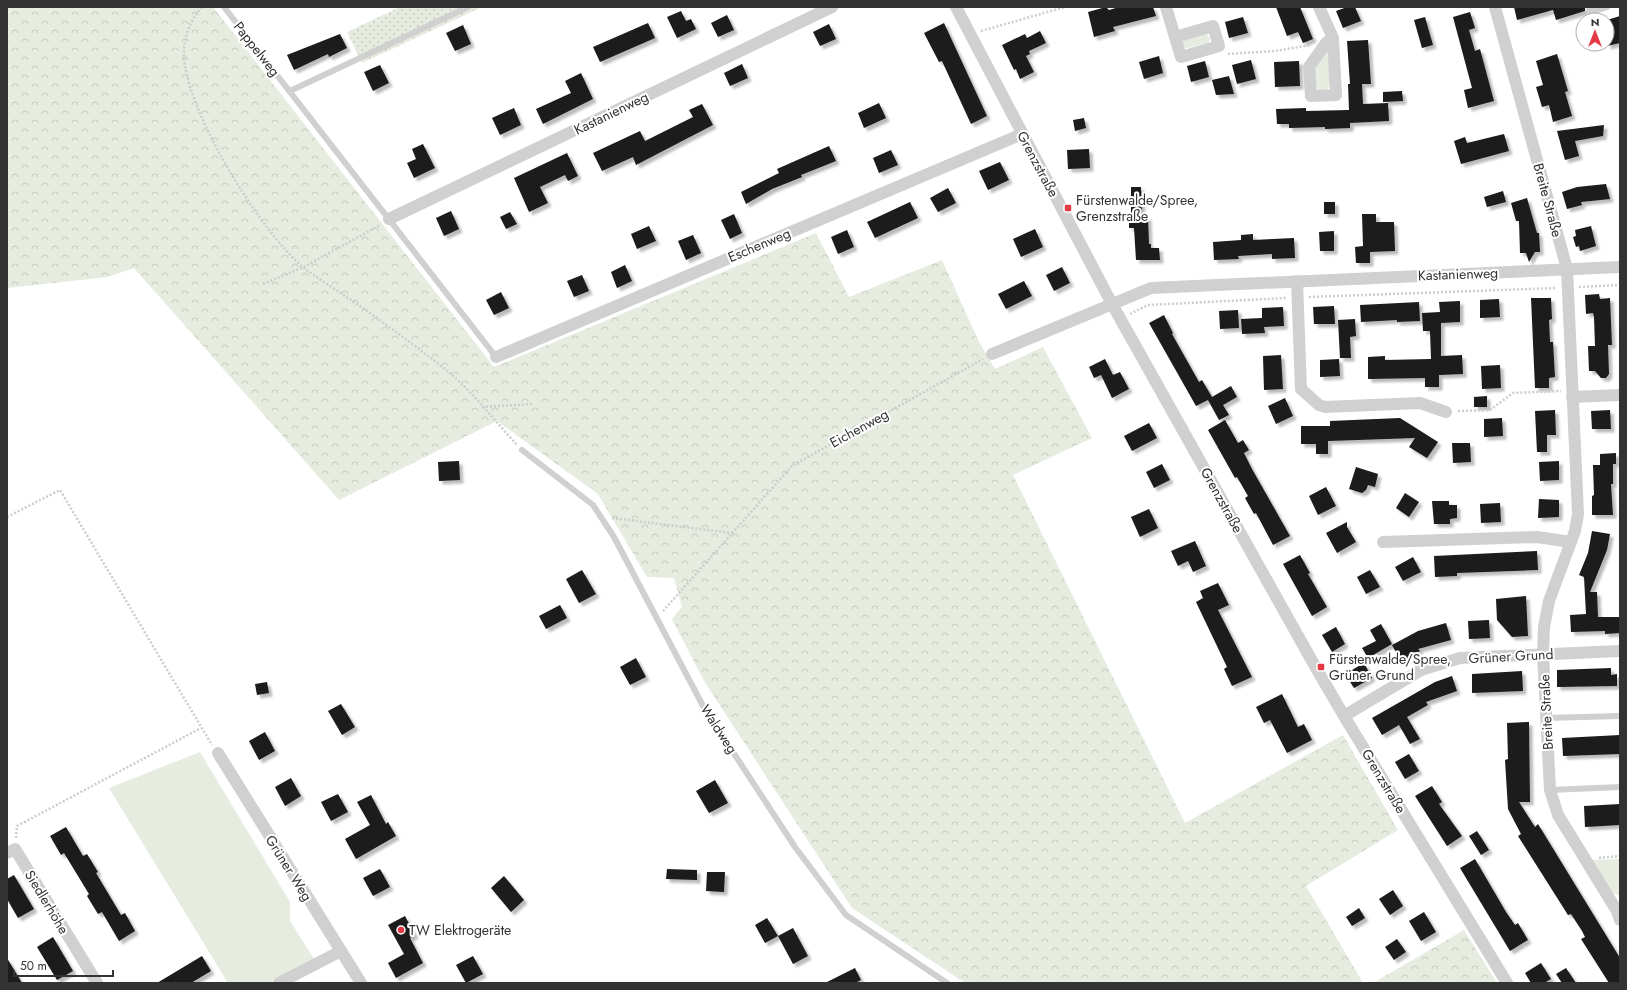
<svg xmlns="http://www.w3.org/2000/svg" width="1627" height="990" font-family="Jost,sans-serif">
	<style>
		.grass { fill: #e6ecdf }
		.forest { fill: url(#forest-crowns) }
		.garden { fill: url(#garden-dots) }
		.building { fill: #1a1a1a; filter: url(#shadow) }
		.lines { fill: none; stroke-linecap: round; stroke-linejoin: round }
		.path { stroke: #cdcdcd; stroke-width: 2.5; stroke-dasharray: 2 2; stroke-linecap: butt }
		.service { stroke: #d0d0d0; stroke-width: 6 }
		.minor { stroke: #d0d0d0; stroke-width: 12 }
		.poi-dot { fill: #e63946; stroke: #fff; stroke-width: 1.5 }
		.labels { text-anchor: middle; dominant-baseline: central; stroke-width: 4; stroke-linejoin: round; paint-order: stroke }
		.street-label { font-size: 14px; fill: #333; stroke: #fff }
		.poi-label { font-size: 14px; fill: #333; stroke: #fff; text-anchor: start }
	</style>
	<defs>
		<pattern id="forest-crowns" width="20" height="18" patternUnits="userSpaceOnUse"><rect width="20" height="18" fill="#e6ecdf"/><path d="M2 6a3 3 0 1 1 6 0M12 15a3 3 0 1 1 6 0" fill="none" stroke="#c6cbc0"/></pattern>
		<pattern id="garden-dots" width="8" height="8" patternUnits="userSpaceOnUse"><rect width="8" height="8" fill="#e6ecdf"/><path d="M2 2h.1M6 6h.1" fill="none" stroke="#c6cbc0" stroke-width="1.8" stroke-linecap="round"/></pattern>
		<filter id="shadow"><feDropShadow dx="3.5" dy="3.5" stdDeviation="1" flood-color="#0004"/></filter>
	</defs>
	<rect width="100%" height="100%" fill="#fff"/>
	<g class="grass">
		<polygon points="1206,33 1210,39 1208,43 1187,48 1183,47 1181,43 1183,40"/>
		<polygon points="1327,50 1329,50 1331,85 1325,91 1320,91 1314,85 1313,69"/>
		<polygon points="200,752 290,902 290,921 314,959 269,983 228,983 109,788"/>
		<polygon points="1620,859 1620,896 1613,893 1591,860"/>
	</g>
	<g class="forest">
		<polygon points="7,7 213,7 494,367 816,233 849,297 942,260 979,342 995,369 1043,347 1092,438 1013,475 1185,823 1343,735 1398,830 1306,886 1363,983 965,983 852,908 704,681 672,619 682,607 674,578 647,577 598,494 497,421 339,500 134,268 108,277 7,288"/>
		<polygon points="1464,930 1497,983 1373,983"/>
	</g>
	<polygon class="garden" points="400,7 482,7 362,63 347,32"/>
	<g class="building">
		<polygon points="1106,7 1109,10 1119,7 1153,7 1156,16 1113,27 1115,31 1094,37 1088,12"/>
		<polygon points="1276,7 1300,7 1313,39 1303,43 1298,32 1287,36"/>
		<polygon points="1347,7 1355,7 1361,21 1343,28 1336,11"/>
		<polygon points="1514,7 1585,7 1585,11 1556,20 1553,10 1517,20"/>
		<polygon points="681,11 686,21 691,19 696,29 677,38 667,17"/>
		<polygon points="1470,12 1475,28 1469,30 1475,51 1480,49 1494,101 1468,108 1464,90 1472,88 1453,17"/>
		<polygon points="727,15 734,30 718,37 711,23"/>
		<polygon points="1620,16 1620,43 1607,46 1607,20"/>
		<polygon points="1243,17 1248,33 1229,38 1225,22"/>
		<polygon points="1425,17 1433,45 1422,48 1414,20"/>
		<polygon points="648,23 655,38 600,62 593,47"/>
		<polygon points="944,23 987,116 971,124 942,61 939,62 924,33"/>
		<polygon points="829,24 836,39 820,46 813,32"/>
		<polygon points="463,25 471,44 455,51 446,33"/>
		<polygon points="1040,31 1046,43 1029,51 1030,54 1026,56 1034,72 1020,79 1016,69 1014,70 1002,45 1025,34 1027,38"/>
		<polygon points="340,34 347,48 329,57 328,54 294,70 287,55"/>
		<polygon points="1368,40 1371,84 1362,84 1363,104 1388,103 1389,121 1350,123 1350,128 1325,129 1325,127 1289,128 1289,124 1277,124 1276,109 1306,108 1306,111 1349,110 1348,84 1350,84 1347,41"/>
		<polygon points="1557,54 1568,91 1565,92 1572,116 1553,122 1549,105 1542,107 1536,87 1543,85 1536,61"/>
		<polygon points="1159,56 1163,73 1144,79 1139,62"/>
		<polygon points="1251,60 1256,79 1237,84 1232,65"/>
		<polygon points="1205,61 1209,77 1191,82 1187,66"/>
		<polygon points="1299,61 1300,86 1275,87 1274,62"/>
		<polygon points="742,64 748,78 730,86 724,73"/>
		<polygon points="380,65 389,83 373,91 364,72"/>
		<polygon points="581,73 593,99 543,124 536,109 571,93 565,81"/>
		<polygon points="1229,76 1234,94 1216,95 1212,80"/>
		<polygon points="1402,91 1403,101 1383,102 1383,92"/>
		<polygon points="879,103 886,118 864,128 858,113"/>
		<polygon points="702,104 713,125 636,165 633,157 602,171 593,153 640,131 645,141 693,117 689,110"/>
		<polygon points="514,108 521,125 500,135 492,118"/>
		<polygon points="1084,118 1086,128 1075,131 1073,120"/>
		<polygon points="1604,125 1603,136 1575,141 1579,156 1565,160 1557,131"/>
		<polygon points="1504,134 1509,151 1461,164 1454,141 1465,137 1467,143"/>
		<polygon points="423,144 435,168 414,178 407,163 416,159 412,149"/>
		<polygon points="829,146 836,161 801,175 802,177 772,189 746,204 741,192 779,173 777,169"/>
		<polygon points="1089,149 1090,168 1068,169 1067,150"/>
		<polygon points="891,150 898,165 879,173 873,158"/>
		<polygon points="567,153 578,176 568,181 565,175 540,187 548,203 529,212 514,178"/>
		<polygon points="1000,162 1009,180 988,190 979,171"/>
		<polygon points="1606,184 1610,199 1581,202 1582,205 1567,209 1562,192 1577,187"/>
		<polygon points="1131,187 1141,187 1142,217 1148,217 1149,244 1151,244 1151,248 1159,248 1160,260 1136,260 1134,228 1129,228 1129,218 1131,217"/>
		<polygon points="948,188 956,203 938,212 930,198"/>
		<polygon points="1503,191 1506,202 1487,207 1484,197"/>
		<polygon points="1527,198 1537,233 1539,233 1540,252 1535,252 1529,262 1526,253 1520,253 1519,221 1516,221 1511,203"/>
		<polygon points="910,202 918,218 875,238 867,222"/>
		<rect x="1324" y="202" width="11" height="12"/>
		<polygon points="451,211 459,229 444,236 436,218"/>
		<polygon points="510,212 517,224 506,229 500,217"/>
		<polygon points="734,214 742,233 730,239 721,220"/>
		<polygon points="1362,214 1376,214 1376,222 1394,222 1395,251 1370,252 1370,263 1356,263 1355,247 1363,246"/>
		<polygon points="649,226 656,241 637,249 631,234"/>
		<polygon points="1591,226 1596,246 1580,251 1579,246 1576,247 1573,237 1576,236 1575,230"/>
		<polygon points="1035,229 1043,247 1021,257 1013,239"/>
		<polygon points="847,230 854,247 838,254 831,237"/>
		<polygon points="1334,231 1334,251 1320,251 1319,232"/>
		<polygon points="1253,234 1253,240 1294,238 1295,258 1272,259 1272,254 1238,256 1239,259 1214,260 1213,242 1241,240 1241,235"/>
		<polygon points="693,235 701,253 686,260 678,241"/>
		<polygon points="625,265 632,281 617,288 611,272"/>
		<polygon points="1062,267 1070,283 1054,291 1046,275"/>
		<polygon points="582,275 589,291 574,297 567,281"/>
		<polygon points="1024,281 1032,296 1006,309 998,294"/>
		<polygon points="501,292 509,308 494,315 486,300"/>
		<polygon points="1599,294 1600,299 1610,298 1612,345 1608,345 1609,374 1606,378 1601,378 1595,371 1589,371 1588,346 1595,346 1594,317 1593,313 1586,314 1585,295"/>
		<polygon points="1531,298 1551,298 1552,319 1549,320 1550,342 1553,342 1555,377 1549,378 1549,388 1535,388"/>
		<polygon points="1499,299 1500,317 1480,318 1480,300"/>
		<polygon points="1460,301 1460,322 1441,323 1441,356 1462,355 1463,374 1439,375 1439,387 1425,387 1425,378 1368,379 1368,357 1385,356 1385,360 1431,359 1430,331 1423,331 1422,313 1440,312 1439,302"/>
		<polygon points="1419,302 1420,321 1397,322 1397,320 1361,322 1360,305"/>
		<polygon points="1334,306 1335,324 1314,324 1313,307"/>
		<polygon points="1283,307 1284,326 1264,327 1265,333 1242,334 1241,319 1262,318 1262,308"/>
		<polygon points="1238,310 1239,328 1220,329 1219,311"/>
		<polygon points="1164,315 1173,333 1172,334 1199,382 1202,380 1212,397 1231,386 1237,397 1223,405 1229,415 1219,420 1208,400 1196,406 1149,323"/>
		<polygon points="1355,319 1356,336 1350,337 1351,358 1340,358 1338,320"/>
		<polygon points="1281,355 1283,389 1264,390 1263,356"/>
		<polygon points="1105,359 1113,375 1120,372 1129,389 1112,398 1101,375 1094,378 1089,367"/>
		<polygon points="1339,359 1340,376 1320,377 1320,360"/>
		<polygon points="1500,365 1501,388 1482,389 1481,366"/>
		<polygon points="1487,396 1487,407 1474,407 1474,397"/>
		<polygon points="1285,398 1293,416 1276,424 1268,406"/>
		<polygon points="1555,410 1556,435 1547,435 1547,452 1537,452 1535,411"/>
		<polygon points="1610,410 1611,429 1592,429 1591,411"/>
		<polygon points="1400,418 1438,442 1427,458 1409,447 1415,438 1328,441 1328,454 1316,454 1316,444 1301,444 1301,426 1330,426 1330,421"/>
		<polygon points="1502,418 1503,436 1484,437 1484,419"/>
		<polygon points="1225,420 1238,443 1243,440 1249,450 1244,453 1252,469 1290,536 1273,545 1256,513 1254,514 1245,498 1248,496 1237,477 1235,478 1208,430"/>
		<polygon points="1149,423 1157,438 1132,451 1124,436"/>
		<polygon points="1452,443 1470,443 1471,462 1453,463"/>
		<polygon points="1616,453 1616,464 1613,464 1613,484 1611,484 1613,515 1592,515 1592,496 1594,495 1593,465 1600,465 1600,454"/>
		<polygon points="459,461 460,480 439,481 438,462"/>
		<polygon points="1559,461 1559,480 1540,481 1539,462"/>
		<polygon points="1162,464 1170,480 1154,488 1146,472"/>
		<polygon points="1356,467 1378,474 1375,487 1368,485 1366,490 1362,493 1349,489"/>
		<polygon points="1326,487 1336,506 1318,515 1309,496"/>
		<polygon points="1405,493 1419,502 1409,517 1396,508"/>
		<polygon points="1539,499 1559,500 1559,517 1538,518"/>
		<polygon points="1432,501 1449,501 1449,505 1457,505 1457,518 1450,519 1450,524 1434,524"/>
		<polygon points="1500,503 1501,522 1481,523 1480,504"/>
		<polygon points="1149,509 1158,528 1140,537 1131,517"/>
		<polygon points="1347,522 1347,527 1356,542 1337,553 1326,533"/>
		<polygon points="1592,531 1610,534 1607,550 1590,592 1597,592 1598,617 1620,617 1620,633 1605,634 1605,631 1571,632 1570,615 1586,614 1584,577 1579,575 1588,553"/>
		<polygon points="1195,541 1206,566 1193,572 1188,561 1178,566 1171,551"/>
		<polygon points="1537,551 1538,570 1457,573 1457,576 1435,577 1434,556"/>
		<polygon points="1300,555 1310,573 1308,574 1327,607 1312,616 1283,564"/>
		<polygon points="1413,557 1421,572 1403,581 1395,567"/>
		<polygon points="582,570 596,594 579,603 566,579"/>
		<polygon points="1370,570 1380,587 1366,594 1357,577"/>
		<polygon points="1218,583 1229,605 1218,610 1252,677 1232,686 1224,669 1227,667 1196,602 1203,598 1200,591"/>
		<polygon points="1526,596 1528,636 1512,637 1497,620 1496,599"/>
		<polygon points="560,605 567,618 546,629 539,616"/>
		<polygon points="1489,620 1490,638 1469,639 1468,621"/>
		<polygon points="1446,623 1451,640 1418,649 1420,651 1401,662 1392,645 1418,631"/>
		<polygon points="1381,624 1392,644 1368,658 1362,648 1376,641 1370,630"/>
		<polygon points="1336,627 1345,644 1332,652 1322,635"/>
		<polygon points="636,658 646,677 630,685 620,667"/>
		<polygon points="1364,663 1372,678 1354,688 1345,674"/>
		<polygon points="1611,668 1611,675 1617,674 1617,686 1557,687 1557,670"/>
		<polygon points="1522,671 1523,691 1472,693 1472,674"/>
		<polygon points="1452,676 1457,691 1426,702 1428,705 1407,717 1420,739 1410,744 1399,725 1382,735 1372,718 1435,682"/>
		<polygon points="267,682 269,693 257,695 255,684"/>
		<polygon points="1282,694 1298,727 1304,724 1312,740 1287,753 1270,720 1264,723 1256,707"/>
		<polygon points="341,704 355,727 342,735 328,711"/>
		<polygon points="1529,722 1530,802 1519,802 1535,827 1538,824 1620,958 1620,983 1609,983 1581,939 1585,937 1582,931 1571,914 1568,915 1518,836 1521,834 1508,809 1505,760 1508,759 1507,723"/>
		<polygon points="265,732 275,751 259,760 249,741"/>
		<polygon points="1620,735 1620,754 1563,756 1562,738"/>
		<polygon points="1409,754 1419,771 1405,779 1395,762"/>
		<polygon points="291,778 301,796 285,806 275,787"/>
		<polygon points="715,780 728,803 709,813 696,791"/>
		<polygon points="1432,786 1442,802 1439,804 1462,836 1447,846 1415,796"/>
		<polygon points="338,794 348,812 331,821 321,802"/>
		<polygon points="371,795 386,824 388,822 396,836 356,859 345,839 370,825 357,802"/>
		<polygon points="1620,804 1620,825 1585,827 1584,806"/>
		<polygon points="66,827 83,856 87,854 98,872 96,873 121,915 125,913 135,931 119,941 102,912 98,914 87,896 89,894 64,853 61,855 50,836"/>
		<polygon points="1477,831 1489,850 1481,855 1469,836"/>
		<polygon points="1475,859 1506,912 1515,925 1518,923 1528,940 1510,951 1460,868"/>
		<polygon points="380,869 390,887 373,896 363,878"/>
		<polygon points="667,869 697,870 697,880 666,879"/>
		<polygon points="707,872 725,872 724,892 706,891"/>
		<polygon points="14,875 34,909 18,918 7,899 7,879"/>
		<polygon points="504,876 524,900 511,912 491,888"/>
		<polygon points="1393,890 1403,906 1390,915 1379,899"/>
		<polygon points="1359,908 1365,918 1352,926 1346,917"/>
		<polygon points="1424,912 1436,932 1421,941 1409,921"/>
		<polygon points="405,916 415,935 410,938 423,963 396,978 388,963 404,954 388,925"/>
		<polygon points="767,918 778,936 765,943 755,925"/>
		<polygon points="793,928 808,956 793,964 778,936"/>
		<polygon points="53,937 73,971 57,980 37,947"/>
		<polygon points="1397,939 1406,952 1394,960 1385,947"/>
		<polygon points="202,956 211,971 191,983 157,983"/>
		<polygon points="473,956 483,974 466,983 456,965"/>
		<polygon points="7,958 22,983 7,983"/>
		<polygon points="1541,963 1551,979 1544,983 1531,983 1525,973"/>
		<polygon points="855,968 861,980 855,983 825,983"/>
		<polygon points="1566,968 1576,983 1562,983 1556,974"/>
	</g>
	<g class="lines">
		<g class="path">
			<path d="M 202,7 C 191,20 185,33 184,50 C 181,105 262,234 304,268 C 320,280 338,291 354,302 C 387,325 420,349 451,374 C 473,393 497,423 517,445"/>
			<polyline points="981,31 1065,7"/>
			<polyline points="1228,54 1275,51 1310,45"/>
			<polyline points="263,284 304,267 380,225"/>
			<polyline points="1579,287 1620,285"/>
			<polyline points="1309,297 1556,288"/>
			<polyline points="1130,314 1148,305 1286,298"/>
			<polyline points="482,407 532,404"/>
			<polyline points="1458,411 1490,410 1513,393 1561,391"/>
			<polyline points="7,517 60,490 212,745"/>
			<polyline points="612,518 732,533"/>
			<polyline points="663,611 792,466 983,359"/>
			<polyline points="16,838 17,826 201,728"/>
			<polyline points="1599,858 1620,856"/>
		</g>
		<g class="service">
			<polyline points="224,7 496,357"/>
			<polyline points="1589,7 1590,12 1607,7"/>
			<polyline points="290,91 468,7"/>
			<polyline points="522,450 593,505 614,537 703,706 795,847 846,915 947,983"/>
			<polyline points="1546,718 1620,716"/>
			<polyline points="1550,790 1620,787"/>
		</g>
		<g class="minor">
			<polyline points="956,7 1112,304 1316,668 1344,716 1507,983"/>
			<polyline points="1166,7 1181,57 1219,46 1213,26 1175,37"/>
			<polyline points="1319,7 1333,38 1336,95 1311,96 1309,67 1326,43 1333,38"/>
			<polyline points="1495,7 1567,269 1578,514 1575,531 1549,601 1544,627 1543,654 1550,790 1558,815 1617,911 1620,920"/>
			<polyline points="389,219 832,7"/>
			<polyline points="1297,281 1301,389 1319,405 1325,407 1420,403 1446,412"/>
			<polyline points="992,354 1151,288 1620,267"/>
			<polyline points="496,357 1022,134"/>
			<polyline points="1572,397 1620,395"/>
			<polyline points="1383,542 1537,537 1571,542"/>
			<polyline points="1344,716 1421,670 1460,658 1620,651"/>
			<polyline points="218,753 361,983"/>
			<polyline points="7,853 15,849 97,983"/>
			<polyline points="279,983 341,951"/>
		</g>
	</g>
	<g class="poi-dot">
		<rect x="1064" y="204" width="8" height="8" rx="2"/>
		<rect x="1317" y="663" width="8" height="8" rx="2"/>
		<circle cx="401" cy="930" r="4"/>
	</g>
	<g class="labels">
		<g class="street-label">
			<text transform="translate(257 49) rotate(52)">Pappelweg</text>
			<text transform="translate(611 113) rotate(-26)">Kastanienweg</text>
			<text transform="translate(1038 164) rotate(62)">Grenzstraße</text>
			<text transform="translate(1548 200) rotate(75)">Breite Straße</text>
			<text transform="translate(759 245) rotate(-23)">Eschenweg</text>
			<text transform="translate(1458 274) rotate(-2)">Kastanienweg</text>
			<text transform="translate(859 428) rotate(-29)">Eichenweg</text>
			<text transform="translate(1222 500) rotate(61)">Grenzstraße</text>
			<text transform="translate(1511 656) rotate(-3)">Grüner Grund</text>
			<text transform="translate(1546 712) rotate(-93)">Breite Straße</text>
			<text transform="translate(719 729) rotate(57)">Waldweg</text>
			<text transform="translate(1384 781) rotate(59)">Grenzstraße</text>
			<text transform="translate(289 868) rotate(58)">Grüner Weg</text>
			<text transform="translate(47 902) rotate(59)">Siedlerhöhe</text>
		</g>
		<g class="poi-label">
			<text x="1076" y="200">Fürstenwalde/Spree,<tspan x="1076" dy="16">Grenzstraße</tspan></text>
			<text x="1329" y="659">Fürstenwalde/Spree,<tspan x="1329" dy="16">Grüner Grund</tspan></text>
			<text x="409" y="930">TW Elektrogeräte</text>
		</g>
	</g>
	<rect width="1627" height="990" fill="none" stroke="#333333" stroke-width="16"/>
	<g transform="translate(1595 32)"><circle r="19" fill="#ffffff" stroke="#adadad"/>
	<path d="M0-3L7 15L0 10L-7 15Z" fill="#e63946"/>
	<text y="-6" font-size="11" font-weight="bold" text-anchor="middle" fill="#333333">N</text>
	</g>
	<path d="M14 970v6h99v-6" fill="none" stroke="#333333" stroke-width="2"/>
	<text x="20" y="970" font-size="12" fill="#333333" stroke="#ffffff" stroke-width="3" paint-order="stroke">50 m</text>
</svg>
